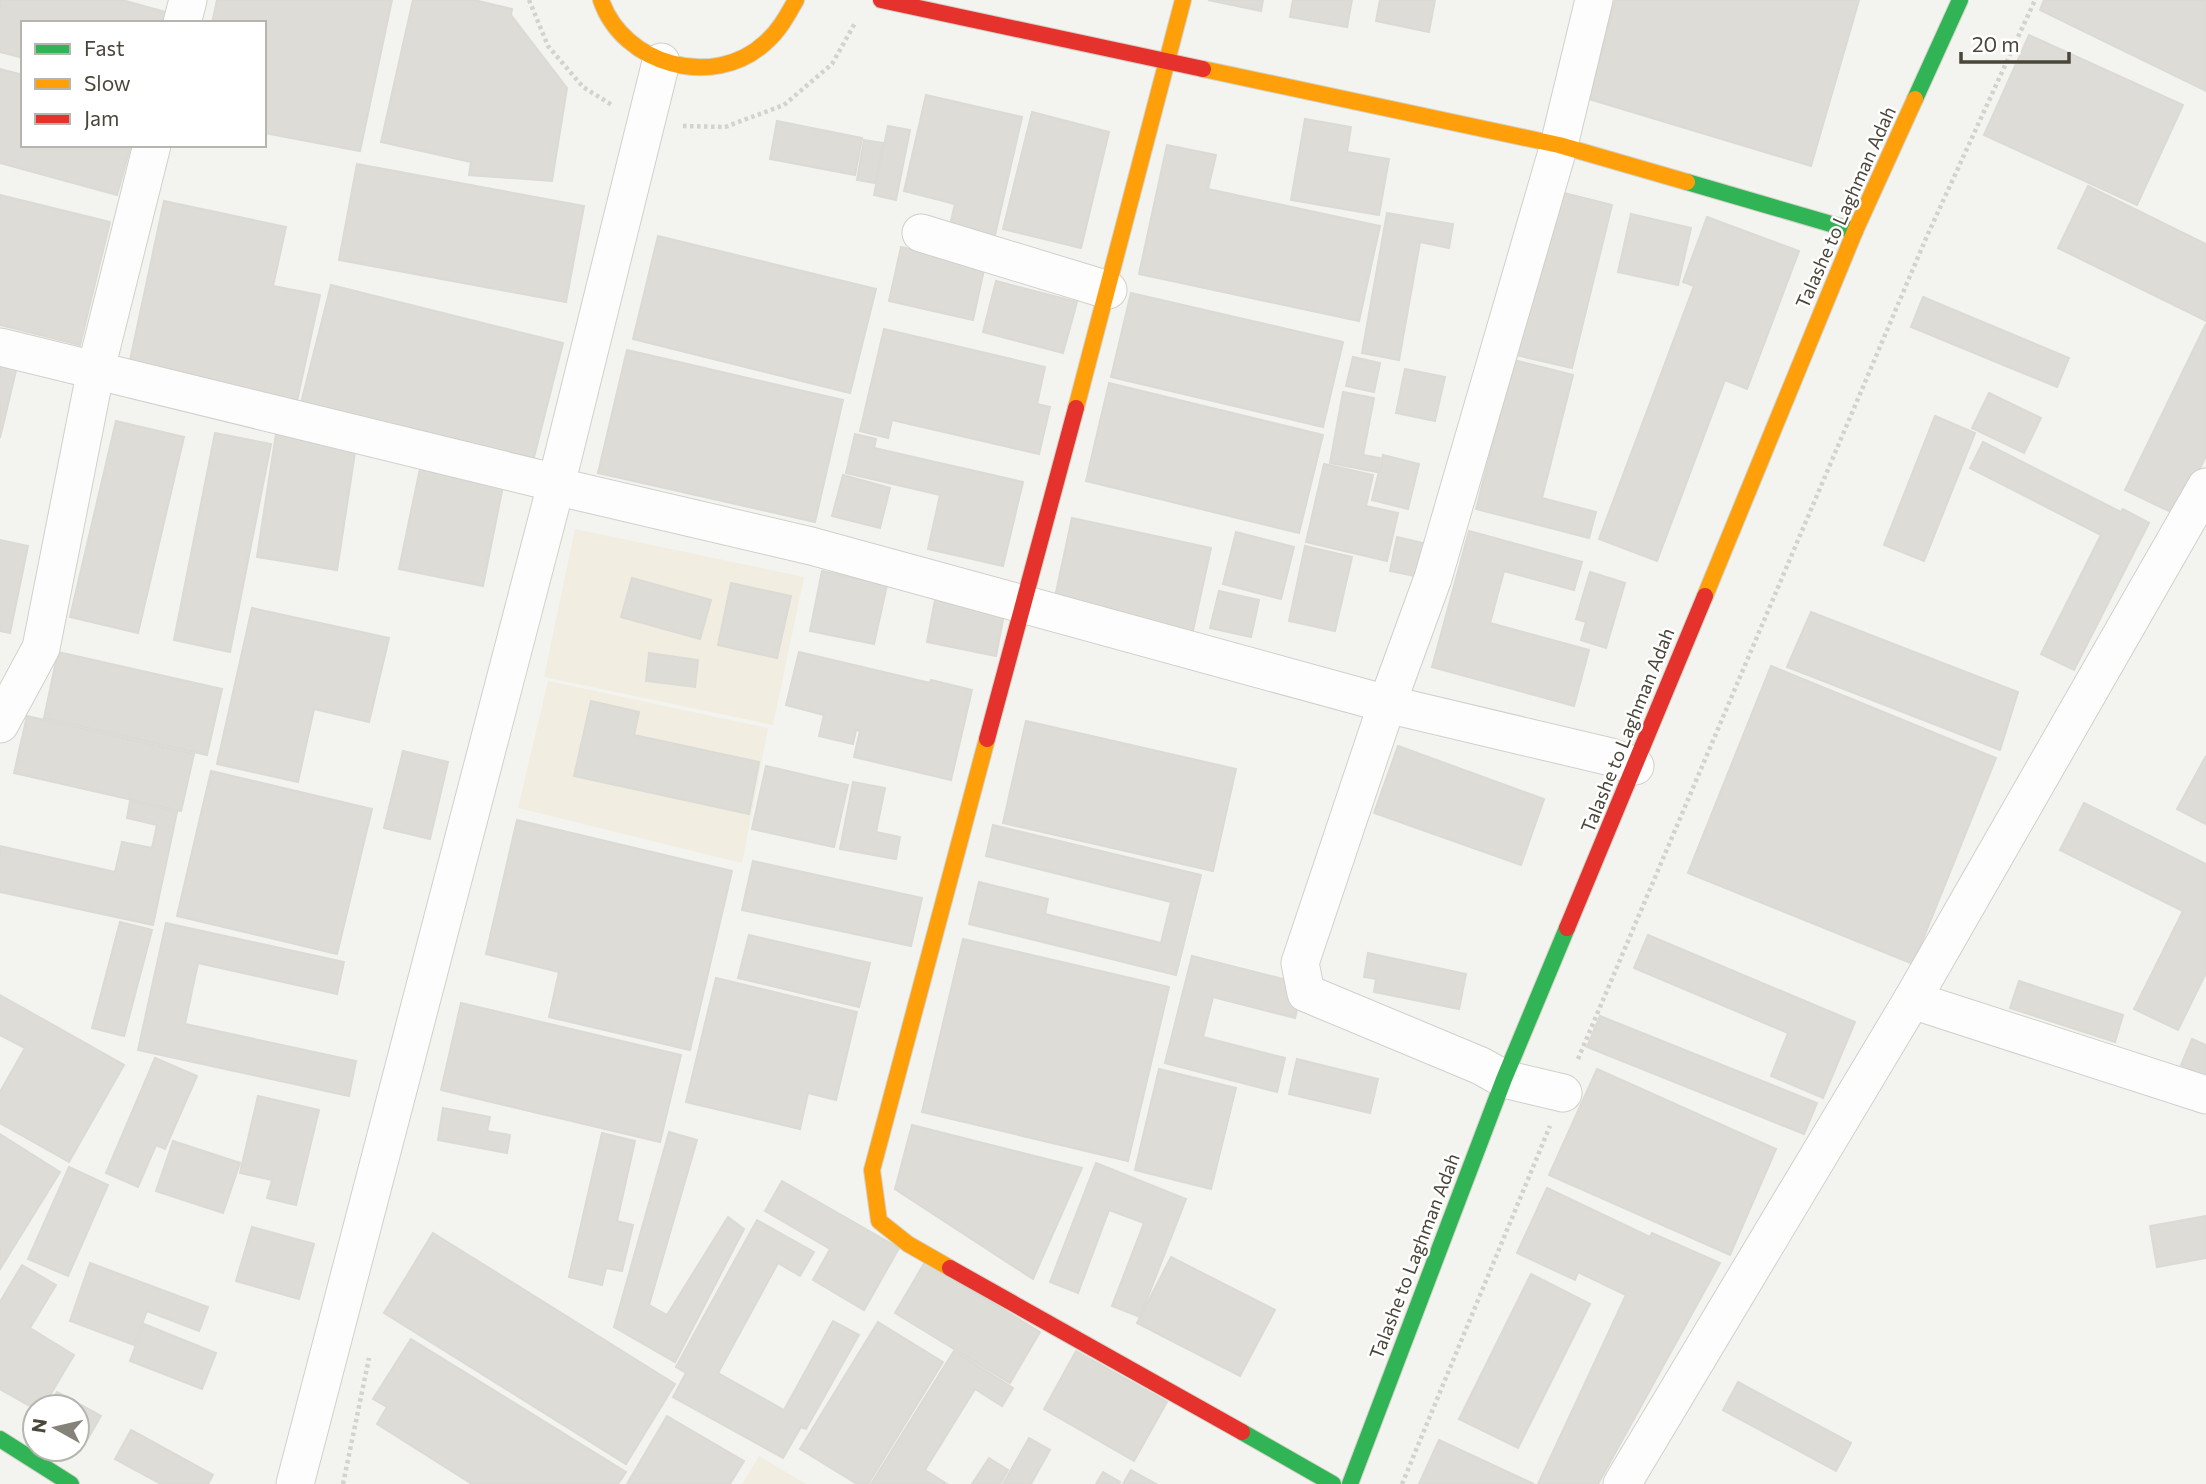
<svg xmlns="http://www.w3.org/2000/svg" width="2206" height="1484" font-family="Commissioner,sans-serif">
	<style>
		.commercial { fill: #f1ede0 }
		.building { fill: #dddcd7; stroke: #dbdad5; stroke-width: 2 }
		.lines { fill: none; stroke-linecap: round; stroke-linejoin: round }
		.street-casing { stroke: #d1d0cc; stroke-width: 39 }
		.fast-casing { stroke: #d3d2c8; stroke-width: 18 }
		.slow-casing { stroke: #d3d2c8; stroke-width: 18 }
		.jam-casing { stroke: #d3d2c8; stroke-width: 18 }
		.path { stroke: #d3d2cd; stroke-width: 4.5; stroke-dasharray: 3.5 3.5; stroke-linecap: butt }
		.street { stroke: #fdfdfd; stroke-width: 37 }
		.fast { stroke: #30b455; stroke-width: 16 }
		.slow { stroke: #ff9f0a; stroke-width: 16 }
		.jam { stroke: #e5322d; stroke-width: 16 }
		.labels { text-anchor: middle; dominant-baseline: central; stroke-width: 5; stroke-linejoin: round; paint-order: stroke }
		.street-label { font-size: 19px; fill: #4a463a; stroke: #fff }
	</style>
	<rect width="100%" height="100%" fill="#f3f3ef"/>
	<g class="commercial">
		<polygon points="575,529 804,577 773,725 544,677"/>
		<polygon points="548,681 768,728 742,863 518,808"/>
		<polygon points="759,1456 806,1484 742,1484"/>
	</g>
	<g class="building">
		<polygon points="0,0 122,0 169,13 166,23 23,23 23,58 0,52"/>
		<polygon points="217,0 392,0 360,151 264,133 264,23 212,23"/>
		<polygon points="413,0 474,0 512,9 511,15 567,88 552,181 469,175 471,162 381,142"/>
		<polygon points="1208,0 1263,0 1261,11"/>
		<polygon points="1293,0 1352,0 1347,27 1290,17"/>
		<polygon points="1380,0 1435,0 1429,32 1376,21"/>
		<polygon points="1615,0 1859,0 1811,166 1589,99"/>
		<polygon points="2044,0 2206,0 2206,91 2040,10"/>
		<polygon points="2029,35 2183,105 2137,205 1984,135"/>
		<polygon points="0,69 23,75 23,145 131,145 117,195 0,163"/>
		<polygon points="926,95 1022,117 995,235 950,225 955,204 904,191"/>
		<polygon points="1032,112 1109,132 1081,248 1003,229"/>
		<polygon points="1305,119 1351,127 1347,152 1389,159 1379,215 1291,200"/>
		<polygon points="777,121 862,138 855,175 770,159"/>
		<polygon points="888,126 910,130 896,200 874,195"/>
		<polygon points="864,140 883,143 875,183 857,180"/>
		<polygon points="1167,145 1216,155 1208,189 1380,226 1359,321 1139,274"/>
		<polygon points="357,164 584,206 566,302 339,260"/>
		<polygon points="2088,186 2206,244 2206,321 2058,248"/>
		<polygon points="1556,191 1612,205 1572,368 1516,355"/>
		<polygon points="0,195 110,222 80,345 0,325"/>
		<polygon points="164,201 286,227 273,286 320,295 297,401 129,365"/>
		<polygon points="1387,213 1453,224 1449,248 1420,242 1399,360 1362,353"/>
		<polygon points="1631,214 1691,228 1678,285 1618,272"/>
		<polygon points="1707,217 1799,251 1747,389 1725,380 1657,561 1599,539 1694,286 1683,282"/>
		<polygon points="658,236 876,289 850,393 633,339"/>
		<polygon points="901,247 985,265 973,320 889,301"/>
		<polygon points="996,281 1077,302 1063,353 983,332"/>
		<polygon points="331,285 563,343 531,469 299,411"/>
		<polygon points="1131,293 1343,342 1323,427 1111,377"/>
		<polygon points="1923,297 2069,358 2057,387 1911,327"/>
		<polygon points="2206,324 2206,456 2177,515 2125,490"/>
		<polygon points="884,329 1045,367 1037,404 1050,407 1039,454 892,420 888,438 860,431"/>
		<polygon points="627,350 843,400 815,522 598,473"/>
		<polygon points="1353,357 1380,363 1374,392 1346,386"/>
		<polygon points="0,358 18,362 0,438"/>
		<polygon points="1514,360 1573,375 1542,498 1596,512 1589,538 1476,509"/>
		<polygon points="1405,369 1445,377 1435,421 1396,413"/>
		<polygon points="1109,383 1323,435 1299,533 1086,481"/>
		<polygon points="1343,392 1374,398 1363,455 1380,458 1377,472 1330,463"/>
		<polygon points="1989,393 2041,418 2024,453 1972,428"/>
		<polygon points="1935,416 1975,433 1924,561 1884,545"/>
		<polygon points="116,421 184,437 138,633 70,617"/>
		<polygon points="215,433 271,444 230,652 174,640"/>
		<polygon points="276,434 356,446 337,570 257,557"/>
		<polygon points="855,434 876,439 874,448 1023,482 1003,566 928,549 940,495 846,473"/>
		<polygon points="1983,442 2121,512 2123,509 2149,523 2074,670 2041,654 2101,535 1970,468"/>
		<polygon points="1383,455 1419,464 1408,509 1372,500"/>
		<polygon points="421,464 504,481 483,586 399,569"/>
		<polygon points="1324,464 1373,475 1366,506 1398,513 1387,561 1306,542"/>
		<polygon points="843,475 890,488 880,528 832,516"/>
		<polygon points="1072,518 1211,548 1192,635 1053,606"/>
		<polygon points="1469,531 1582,562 1574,590 1504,571 1490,623 1589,650 1574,706 1432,667"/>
		<polygon points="1236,532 1294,547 1281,599 1223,584"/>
		<polygon points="1397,537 1427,544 1420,577 1390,571"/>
		<polygon points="0,540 28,546 10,633 0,631"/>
		<polygon points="1305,546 1352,557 1335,631 1289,621"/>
		<polygon points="822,571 887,585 874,644 810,631"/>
		<polygon points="1590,572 1625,583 1606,648 1581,640 1586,622 1576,619"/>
		<polygon points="632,578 711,600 700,639 621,617"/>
		<polygon points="731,583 791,596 777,658 718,645"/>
		<polygon points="1219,591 1259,600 1251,637 1210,628"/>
		<polygon points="936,595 1005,609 996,656 927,642"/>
		<polygon points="252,608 389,638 369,722 314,709 298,782 217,764"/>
		<polygon points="1811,612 2018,692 2000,750 1787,667"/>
		<polygon points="58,652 222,689 207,755 44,718"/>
		<polygon points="799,652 930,683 931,680 972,690 951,780 854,757 860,731 856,730 853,744 819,736 824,715 786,705"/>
		<polygon points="649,653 698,660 695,687 646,681"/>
		<polygon points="1771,666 1996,758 1913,964 1688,873"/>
		<polygon points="591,701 639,712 634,735 759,762 749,814 574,776"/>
		<polygon points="27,716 194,754 181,811 14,773"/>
		<polygon points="1026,721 1236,769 1213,871 1003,823"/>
		<polygon points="1398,746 1544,799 1521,865 1374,813"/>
		<polygon points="403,751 448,762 430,839 384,828"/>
		<polygon points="2206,756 2206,824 2177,809"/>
		<polygon points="766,766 848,785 834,847 752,829"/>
		<polygon points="211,771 372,809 337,954 177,916"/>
		<polygon points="853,782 885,788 876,832 900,837 896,859 840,849"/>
		<polygon points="130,801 177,812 153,925 0,892 0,846 115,872 122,842 152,848 157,825 127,818"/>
		<polygon points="2084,803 2206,864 2206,973 2178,1030 2134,1009 2183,911 2060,850"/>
		<polygon points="517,820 732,871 690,1050 549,1017 559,972 486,954"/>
		<polygon points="993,825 1201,875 1176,975 969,924 979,882 1048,899 1045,914 1161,943 1171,902 986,856"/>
		<polygon points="753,861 922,898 911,946 742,910"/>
		<polygon points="120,922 152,930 124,1036 92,1028"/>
		<polygon points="166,923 344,962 337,994 198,963 185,1024 356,1061 349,1096 138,1050"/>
		<polygon points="749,935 870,963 859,1007 738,978"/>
		<polygon points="1648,935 1855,1022 1823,1098 1771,1076 1788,1033 1634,968"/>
		<polygon points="963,939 1169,987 1128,1161 922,1112"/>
		<polygon points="1368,953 1466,974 1459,1009 1374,992 1376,979 1364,977"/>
		<polygon points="1192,956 1303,984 1295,1018 1213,997 1203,1037 1285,1058 1277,1092 1165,1063"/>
		<polygon points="716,978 857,1012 836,1100 808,1093 800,1129 686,1102"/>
		<polygon points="2019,981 2123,1015 2115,1042 2010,1008"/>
		<polygon points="0,995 124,1065 69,1162 0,1123 0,1092 25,1048 0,1035"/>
		<polygon points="461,1003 681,1055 660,1142 441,1090"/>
		<polygon points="1600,1016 1817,1103 1804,1134 1587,1047"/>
		<polygon points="2192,1039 2206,1045 2206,1076 2181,1065"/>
		<polygon points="155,1058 197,1076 165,1149 156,1145 138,1187 106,1173"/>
		<polygon points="1297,1059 1378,1079 1370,1113 1289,1094"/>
		<polygon points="1159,1069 1236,1088 1211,1189 1135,1170"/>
		<polygon points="1597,1069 1776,1149 1730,1255 1549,1175"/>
		<polygon points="258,1096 319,1110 296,1205 267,1198 272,1180 240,1173"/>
		<polygon points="443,1108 490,1117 487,1131 510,1135 507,1153 438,1140"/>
		<polygon points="912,1125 1082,1168 1033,1279 895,1189"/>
		<polygon points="669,1132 697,1140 649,1305 667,1315 728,1217 744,1229 675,1362 614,1327"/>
		<polygon points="602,1133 635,1141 617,1221 633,1225 622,1271 606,1268 602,1285 569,1277"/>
		<polygon points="0,1134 60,1172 0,1269"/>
		<polygon points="173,1141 240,1163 223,1213 156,1191"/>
		<polygon points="1096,1163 1186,1199 1140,1317 1112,1306 1144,1223 1109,1210 1078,1293 1050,1282"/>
		<polygon points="69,1167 108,1185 68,1276 28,1259"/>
		<polygon points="782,1181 899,1248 864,1310 813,1280 830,1249 765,1211"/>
		<polygon points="1547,1188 1650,1237 1652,1233 1720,1263 1598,1484 1538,1484 1626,1295 1578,1272 1575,1280 1517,1253"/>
		<polygon points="2206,1216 2206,1258 2157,1267 2150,1226"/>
		<polygon points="757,1220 814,1252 800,1276 778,1263 718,1373 784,1410 833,1321 859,1335 806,1429 801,1427 783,1458 673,1397 686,1373 676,1367"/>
		<polygon points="252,1227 314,1244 299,1299 236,1281"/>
		<polygon points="433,1233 675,1384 626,1464 384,1313"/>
		<polygon points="1171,1257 1275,1310 1240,1376 1137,1323"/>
		<polygon points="925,1262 1040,1332 1010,1383 895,1313"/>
		<polygon points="90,1263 208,1307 199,1331 147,1311 134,1345 70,1321"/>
		<polygon points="22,1265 56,1285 30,1328 74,1355 43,1407 35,1407 35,1409 0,1389 0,1302"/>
		<polygon points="1531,1274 1590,1304 1518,1448 1459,1419"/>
		<polygon points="878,1322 943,1362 868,1484 857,1484 800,1449"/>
		<polygon points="144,1324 216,1353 202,1389 130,1361"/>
		<polygon points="411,1339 626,1472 618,1484 472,1484 377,1424 387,1407 373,1399"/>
		<polygon points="954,1351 1013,1388 1002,1406 975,1389 925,1470 947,1484 871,1484"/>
		<polygon points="1076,1351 1167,1402 1134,1461 1044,1409"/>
		<polygon points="1738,1382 1851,1443 1836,1471 1723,1410"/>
		<polygon points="57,1392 101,1416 86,1442 77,1437 77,1407 48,1407"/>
		<polygon points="667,1416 744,1461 730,1484 627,1484"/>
		<polygon points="131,1430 213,1475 208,1484 161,1484 115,1459"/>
		<polygon points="1029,1438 1050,1450 1031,1484 1003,1484"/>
		<polygon points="1439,1440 1534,1484 1419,1484"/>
		<polygon points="989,1458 1008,1470 1000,1484 972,1484"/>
		<polygon points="1131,1470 1156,1484 1123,1484"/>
		<polygon points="1103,1472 1120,1482 1119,1484 1096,1484"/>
	</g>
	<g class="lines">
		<defs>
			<g id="street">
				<polyline points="182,23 188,0"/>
				<polyline points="921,233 1108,290"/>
				<polyline points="0,347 540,479 572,490 811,546 1387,704 1611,757 1635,766"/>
				<polyline points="0,724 41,648 96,369 152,145"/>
				<polyline points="1912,1000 2206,1095"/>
				<polyline points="1563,1093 1504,1079 1481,1066 1306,993 1300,963 1387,704 1433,578 1559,145 1594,0"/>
				<polyline points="295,1484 556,485 661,62"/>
				<polyline points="1622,1484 1912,1000 2206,487"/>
			</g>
			<g id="fast">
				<polyline points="1915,99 1960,0"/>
				<polyline points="1687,182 1855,231"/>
				<polyline points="1242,1432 1333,1484"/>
				<polyline points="0,1439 71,1484"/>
				<polyline points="1350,1484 1504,1079 1567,928"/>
			</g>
			<g id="slow">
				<path d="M 601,0 C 623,65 714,90 765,43 C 779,31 787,16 796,0"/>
				<polyline points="1203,69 1559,145 1687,182"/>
				<polyline points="1076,408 1183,0"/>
				<polyline points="1705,596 1855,231 1915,99"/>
				<polyline points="950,1268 908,1244 879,1221 872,1170 987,739"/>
			</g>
			<g id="jam">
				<polyline points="881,0 1203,69"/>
				<polyline points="987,739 1076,408"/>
				<polyline points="1567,928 1705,596"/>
				<polyline points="950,1268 1242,1432"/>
			</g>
		</defs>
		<use href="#street" class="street-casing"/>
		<use href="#fast" class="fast-casing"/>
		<use href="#slow" class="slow-casing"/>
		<use href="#jam" class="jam-casing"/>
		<g class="path">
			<polyline points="529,0 548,46 583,87 612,105"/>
			<polyline points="683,126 725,127 784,105 832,64 855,23"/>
			<polyline points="1578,1059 1927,236 2035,0"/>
			<polyline points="343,1484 369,1358"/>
			<polyline points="1402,1484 1550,1126"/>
		</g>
		<use href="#street" class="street"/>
		<use href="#fast" class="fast"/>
		<use href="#slow" class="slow"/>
		<use href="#jam" class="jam"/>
	</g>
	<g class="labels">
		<g class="street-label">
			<text transform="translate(1845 207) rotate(-66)">Talashe to Laghman Adah</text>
			<text transform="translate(1627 730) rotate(-68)">Talashe to Laghman Adah</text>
			<text transform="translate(1414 1256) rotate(-69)">Talashe to Laghman Adah</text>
		</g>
	</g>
	<rect x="21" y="21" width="245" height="126" fill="#ffffff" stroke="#b7b5b0" stroke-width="2"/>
	<rect x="35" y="44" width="35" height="10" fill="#30b455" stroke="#b7b5b0" stroke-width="2"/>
	<text x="84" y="56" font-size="21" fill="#4a463a">Fast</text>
	<rect x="35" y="79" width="35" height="10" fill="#ff9f0a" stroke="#b7b5b0" stroke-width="2"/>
	<text x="84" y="91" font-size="21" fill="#4a463a">Slow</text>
	<rect x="35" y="114" width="35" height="10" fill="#e5322d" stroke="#b7b5b0" stroke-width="2"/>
	<text x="84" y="126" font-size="21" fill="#4a463a">Jam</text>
	<g transform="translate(56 1428) rotate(278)"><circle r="33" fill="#ffffff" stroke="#b7b5b0" stroke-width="2"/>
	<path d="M0-5L12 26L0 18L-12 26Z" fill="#858379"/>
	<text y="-10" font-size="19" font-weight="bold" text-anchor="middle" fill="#4a463a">N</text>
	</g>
	<path d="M1961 52v10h108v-10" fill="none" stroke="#4a463a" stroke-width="3.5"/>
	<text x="1972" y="52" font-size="21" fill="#4a463a" stroke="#ffffff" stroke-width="5" paint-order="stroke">20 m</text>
</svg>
